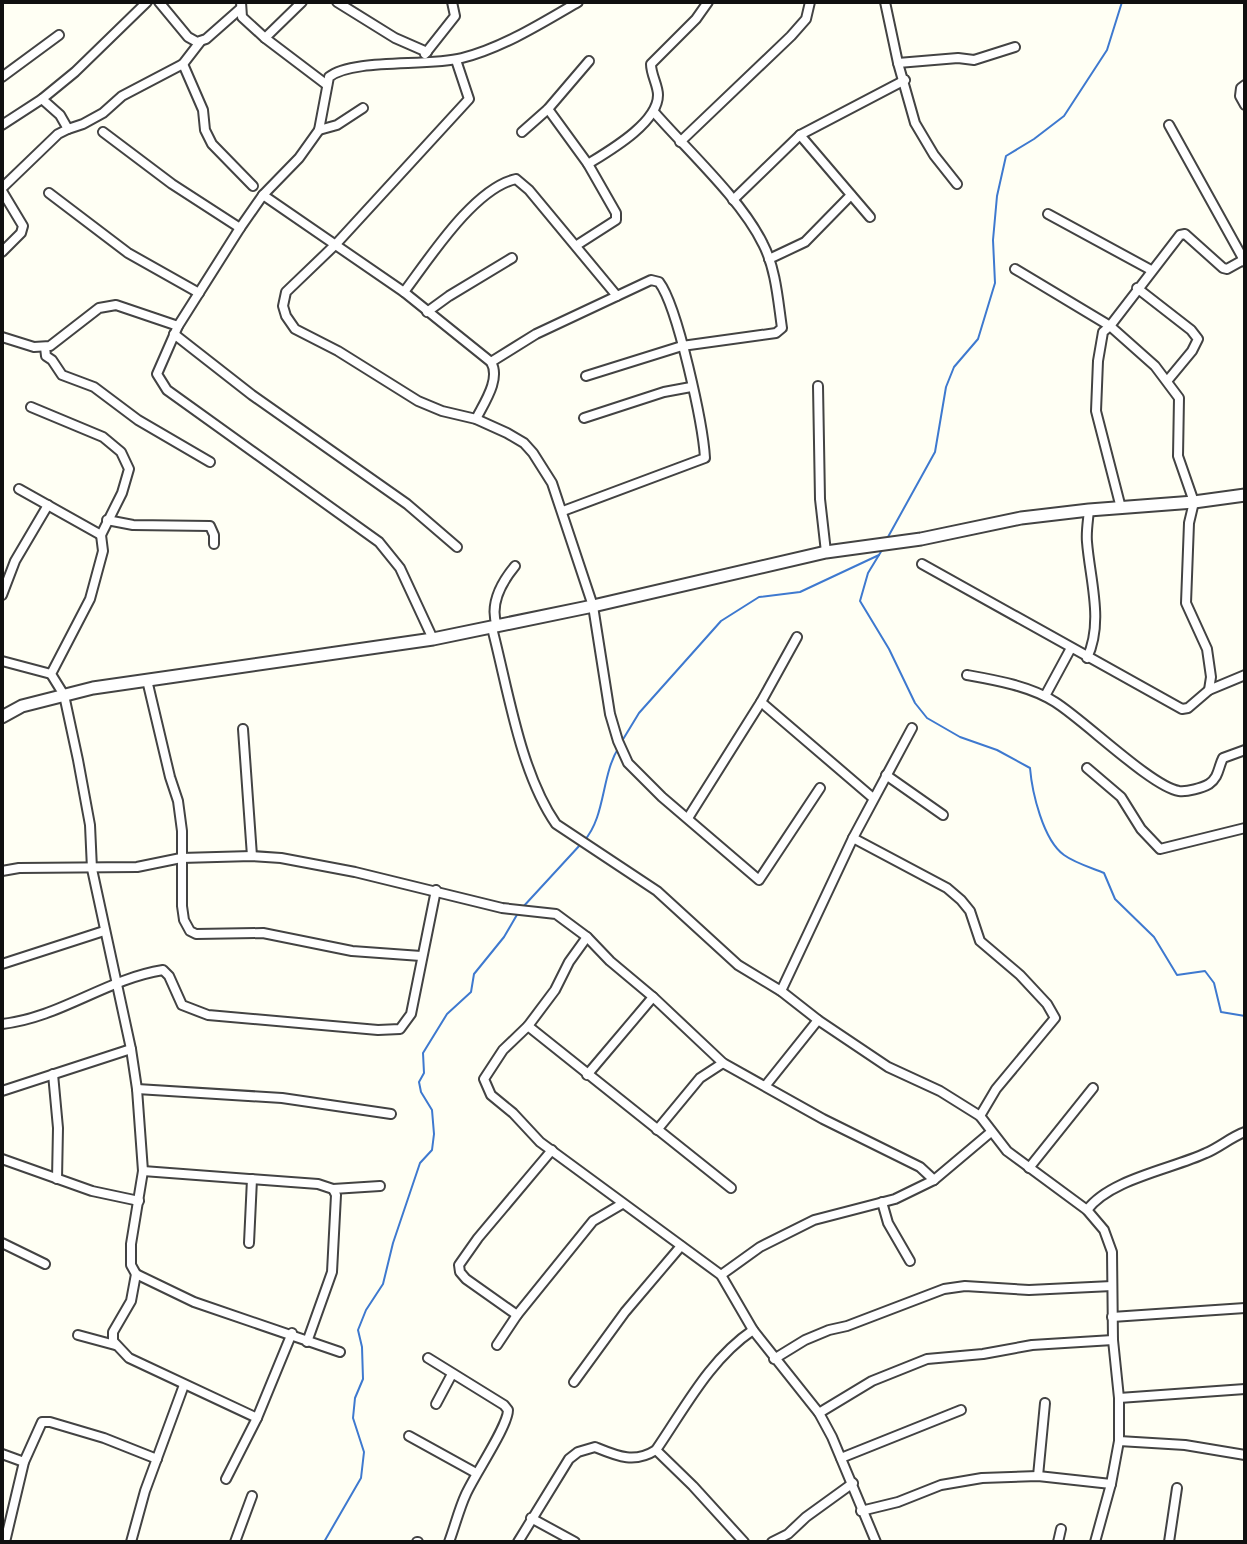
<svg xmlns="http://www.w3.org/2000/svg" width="1247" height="1544" font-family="'PT Serif',serif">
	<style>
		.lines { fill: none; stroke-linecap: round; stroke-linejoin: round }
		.stream { stroke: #3e79cf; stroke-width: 2 }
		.minor-casing { stroke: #434343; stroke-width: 12 }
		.tertiary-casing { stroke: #434343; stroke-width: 15 }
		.minor { stroke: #fff; stroke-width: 8 }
		.tertiary { stroke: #fff; stroke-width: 11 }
	</style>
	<rect width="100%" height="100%" fill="#fffff4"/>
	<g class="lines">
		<g class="stream">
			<polyline points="888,537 935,452 946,387 954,367 978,339 995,283 993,240 997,196 1006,156 1034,139 1064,116 1107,50 1122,2"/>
			<path d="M 882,550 L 868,573 L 860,601 L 889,649 L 915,703 L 927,718 L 960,737 L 997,750 L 1030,768 C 1032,792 1043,840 1064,855 C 1075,863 1092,868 1104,873 L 1115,899 L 1154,937 L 1177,975 L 1205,971 L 1214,983 L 1221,1012 L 1245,1016"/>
			<polyline points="622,741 639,713 721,621 759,597 800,592 879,555"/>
			<path d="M 584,841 C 606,816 601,775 619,747"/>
			<polyline points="522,908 580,845"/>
			<polyline points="324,1542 361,1478 364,1452 353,1418 355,1398 363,1379 362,1347 358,1330 366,1310 383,1284 393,1243 420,1163 432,1150 434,1134 432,1110 421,1092 419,1082 424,1073 423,1053 447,1014 471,992 474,974 504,937 518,913"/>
		</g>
		<defs>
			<g id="minor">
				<polyline points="159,2 188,37 197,42 206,39 240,9"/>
				<polyline points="241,2 242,17 265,38 327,85"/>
				<polyline points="337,2 395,38 427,52"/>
				<polyline points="885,2 898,63 915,123 934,155 957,184"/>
				<polyline points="265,38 302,2"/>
				<polyline points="425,54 455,16 452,2"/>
				<polyline points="456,60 469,99 336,244 286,292 283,306 286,316 295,329 338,351 418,401 442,411 476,419 507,433 524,443 533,453 552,483 593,606 610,714 618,741 628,763 662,797 759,880 820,788"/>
				<polyline points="898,63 958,58 974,60 1015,47"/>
				<polyline points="183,64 203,110 205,130 212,144 253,186"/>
				<polyline points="2,77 59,35"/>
				<polyline points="1245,85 1241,88 1240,96 1245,105"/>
				<polyline points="548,109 588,164 616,213 616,220 577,245"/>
				<polyline points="2,125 42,99 75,72 147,2"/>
				<polyline points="1169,125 1245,262"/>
				<polyline points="68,129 83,124 103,113 122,96 183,64 200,42"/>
				<polyline points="319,130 337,125 363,108"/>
				<polyline points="103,132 172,184 240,228"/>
				<polyline points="522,132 548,109 589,61"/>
				<polyline points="800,135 870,217"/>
				<polyline points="680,142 791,36 806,19 810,2"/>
				<path d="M 588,164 C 609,151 658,123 658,95 C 658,85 651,75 651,64 L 696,19 L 708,2"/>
				<polyline points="2,188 58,134 68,129 60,115 42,99"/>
				<polyline points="2,191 23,226 21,233 2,252"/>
				<polyline points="49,193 128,253 199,293"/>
				<path d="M 263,195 L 404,292 L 491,362 C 501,379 484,403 476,419"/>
				<polyline points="733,200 800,135 905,80"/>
				<polyline points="1048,214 1151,270"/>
				<polyline points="769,259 805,242 851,195"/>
				<polyline points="1015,269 1110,326 1155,366 1179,398 1178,456 1194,502 1189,523 1186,603 1207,649 1211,677 1209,690"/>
				<polyline points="1137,288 1191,330 1198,339 1192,351 1168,380"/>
				<path d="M 404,292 C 429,259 474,188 516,179 L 529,190 L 617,296"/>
				<polyline points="427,312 449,296 512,258"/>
				<polyline points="174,334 252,395 407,504 457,547"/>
				<polyline points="2,337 34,347 50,346 99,308 116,305 178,326"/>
				<polyline points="45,347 46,356 52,360 62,375 94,387 138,420 210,462"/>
				<path d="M 491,362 L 536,334 L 651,280 L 659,282 C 678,307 703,425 705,458 L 563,511"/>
				<path d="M 586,376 L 682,346 L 776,333 L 782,328 C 778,301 776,269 763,244 C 741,199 688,151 654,112"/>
				<polyline points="818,386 820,499 826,552"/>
				<polyline points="31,407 103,437 121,452 129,469 122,493 101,535 103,551 90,599 51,674 64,695 78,760 90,825 92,869 131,1049 137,1089 143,1171 131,1244 131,1265 136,1274 131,1301 113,1332 113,1341 129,1358 257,1418"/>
				<polyline points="584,418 664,392 691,387"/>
				<polyline points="19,489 101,535"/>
				<polyline points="1121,508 1096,411 1098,361 1103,332 1110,326 1180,235 1185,234 1223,268 1227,269 1245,259"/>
				<polyline points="107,520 133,525 210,526 214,535 214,544"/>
				<polyline points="922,564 1182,709 1188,708 1209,690 1245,675"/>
				<polyline points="2,595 15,561 48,505"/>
				<path d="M 497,626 C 489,604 501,583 515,566"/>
				<path d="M 492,628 C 508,689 520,772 556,824 L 657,891 L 738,965 L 781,991 L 818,1020 L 888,1067 L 940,1091 L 980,1116 L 1007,1151 L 1087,1210 L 1104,1230 L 1112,1252 L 1113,1340 L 1119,1398 L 1119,1441 L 1111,1484 L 1095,1542"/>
				<path d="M 433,639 L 400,568 L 379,542 L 167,390 L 157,374 L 178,326 L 240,228 L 263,195 L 299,158 L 319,130 L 329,77 C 353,58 427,67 462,58 C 502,48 542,23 578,2"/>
				<path d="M 1087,658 C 1104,622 1090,580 1087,542 C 1086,532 1088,521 1089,510"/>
				<polyline points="2,661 51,674"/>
				<path d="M 967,675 C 995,680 1030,686 1055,702 C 1084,720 1152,787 1179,791 C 1187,792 1202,788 1209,784 C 1219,777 1218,768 1223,758 L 1245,750"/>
				<polyline points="147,680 170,777 178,801 182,831 182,906 184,920 190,931 196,934 263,933 352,951 421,956"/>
				<polyline points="1045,696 1071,648"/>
				<polyline points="761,702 873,798"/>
				<polyline points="243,729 252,856"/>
				<polyline points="1087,768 1121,797 1141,829 1160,849 1245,828"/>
				<polyline points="886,775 943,815"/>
				<polyline points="688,818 761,702 797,637"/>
				<polyline points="853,838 947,888 961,900 970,911 980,941 1020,975 1047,1004 1055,1018 996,1089 980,1116"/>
				<polyline points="2,871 19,868 137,867 181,858 252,856 281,858 355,872 502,908 556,914 587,937 610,961 653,997 723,1063 823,1119 920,1167 934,1180"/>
				<polyline points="587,937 569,962 555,990 528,1026 503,1050 484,1079 491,1095 513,1113 540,1142 721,1275 753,1330 819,1413 832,1437 876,1542"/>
				<polyline points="2,964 104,931"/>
				<polyline points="781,991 853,838 912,728"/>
				<path d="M 2,1024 C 59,1018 106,979 163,970 L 169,976 L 182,1005 L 208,1015 L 378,1030 L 400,1029 L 411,1014 L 436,890"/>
				<polyline points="528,1026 731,1188"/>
				<polyline points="53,1074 58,1128 57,1179"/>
				<polyline points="587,1075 653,997"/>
				<polyline points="766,1085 818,1020"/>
				<polyline points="137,1089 282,1098 391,1114"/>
				<polyline points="2,1091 131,1049"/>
				<polyline points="657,1130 700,1078 723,1063"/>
				<polyline points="2,1159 92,1191 139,1201"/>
				<polyline points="1029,1168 1093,1088"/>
				<polyline points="143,1171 318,1184 333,1189 336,1195 332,1272 307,1342"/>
				<polyline points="333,1189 380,1186"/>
				<polyline points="882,1202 888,1223 910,1261"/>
				<path d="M 1087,1210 C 1110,1179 1172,1169 1206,1153 C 1220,1147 1231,1137 1245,1132"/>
				<polyline points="2,1243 45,1264"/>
				<polyline points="249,1243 252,1179"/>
				<polyline points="136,1274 194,1302 340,1352"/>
				<polyline points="721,1275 760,1247 814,1220 895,1199 934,1180 991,1132"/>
				<polyline points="517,1315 466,1279 460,1272 459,1265 478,1238 552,1150"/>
				<polyline points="1112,1317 1245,1308"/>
				<polyline points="78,1335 115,1345"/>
				<polyline points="497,1345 517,1315 593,1221 622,1204"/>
				<path d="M 428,1358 L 504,1405 L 508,1410 C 508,1426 475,1474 466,1494 C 459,1509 455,1526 449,1542"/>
				<polyline points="774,1359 805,1340 829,1330 847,1326 944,1289 965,1286 1029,1290 1112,1286"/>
				<polyline points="574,1382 625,1312 681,1246"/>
				<polyline points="1119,1398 1245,1389"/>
				<polyline points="436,1404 452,1374"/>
				<polyline points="819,1413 872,1381 927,1359 983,1354 1032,1345 1113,1340"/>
				<polyline points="409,1436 476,1473"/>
				<polyline points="1119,1441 1185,1445 1245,1455"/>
				<polyline points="656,1450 693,1486 744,1542"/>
				<polyline points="2,1454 24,1462"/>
				<polyline points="841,1458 961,1410"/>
				<polyline points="1038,1476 1045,1403"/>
				<polyline points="226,1479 257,1418 292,1333"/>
				<polyline points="861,1511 898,1502 941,1485 982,1478 1038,1476 1111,1484"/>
				<polyline points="531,1518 575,1542"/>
				<polyline points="5,1542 24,1462 42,1422 50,1422 104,1438 157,1459"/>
				<polyline points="131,1542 145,1491 184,1385"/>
				<polyline points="235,1542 252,1496"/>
				<polyline points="417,1542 418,1542"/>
				<path d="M 518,1542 L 569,1459 L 578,1452 L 595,1447 C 617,1456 634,1464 656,1450 C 685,1408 709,1360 753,1330"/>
				<polyline points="772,1542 788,1534 806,1517 853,1483"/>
				<polyline points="1058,1542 1061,1529"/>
				<polyline points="1169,1542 1177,1488"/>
			</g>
			<polyline id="tertiary" points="2,717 22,706 93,688 433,639 593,606 826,552 921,539 1021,518 1089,510 1194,502 1245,495"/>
		</defs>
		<use href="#minor" class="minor-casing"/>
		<use href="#tertiary" class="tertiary-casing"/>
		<use href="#minor" class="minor"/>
		<use href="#tertiary" class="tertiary"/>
	</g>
	<rect width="1247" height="1544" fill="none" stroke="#101010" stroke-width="8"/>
</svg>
